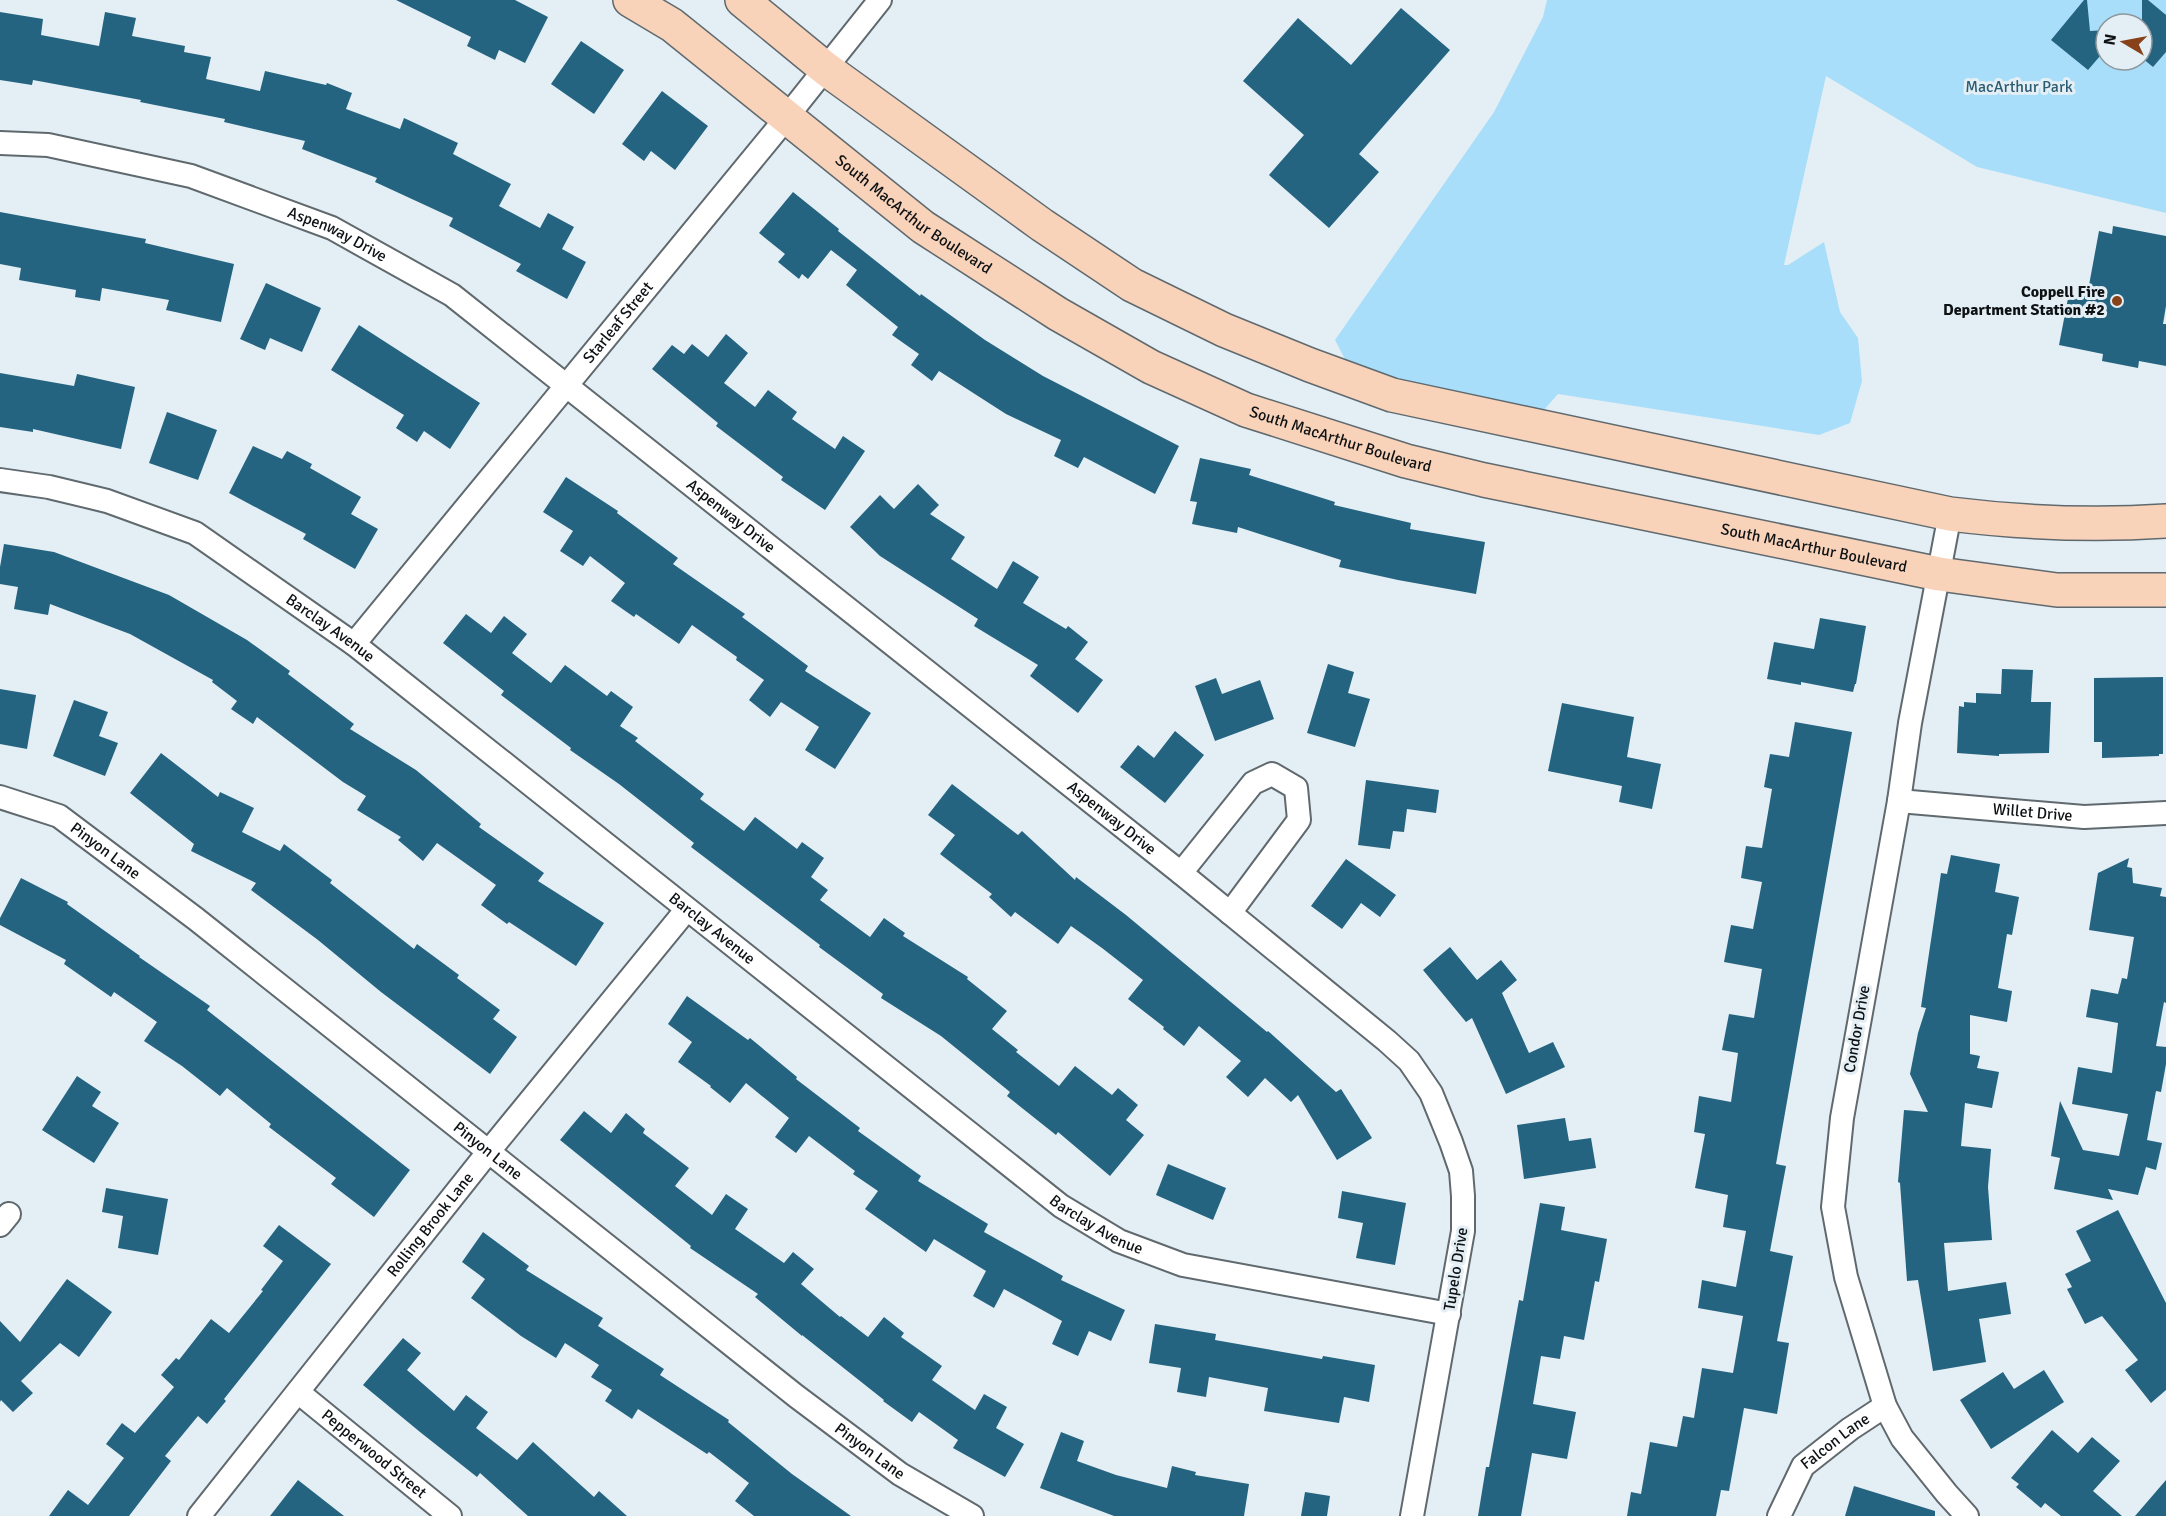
<svg xmlns="http://www.w3.org/2000/svg" width="2166" height="1516" font-family="Signika,sans-serif">
	<style>
		.green { fill: #a9defa; fill-rule: evenodd }
		.building { fill: #246480 }
		.lines { fill: none; stroke-linecap: round; stroke-linejoin: round }
		.street-casing { stroke: #5f696e; stroke-width: 26 }
		.secondary-casing { stroke: #5f696e; stroke-width: 36 }
		.street { stroke: #fff; stroke-width: 22 }
		.secondary { stroke: #f8d2b9; stroke-width: 33 }
		.poi-dot { fill: #87421a; stroke: #e4eff5; stroke-width: 2 }
		.labels { text-anchor: middle; dominant-baseline: central; stroke-width: 6; stroke-linejoin: round; paint-order: stroke }
		.park-label { font-size: 16px; fill: #2c5c73; stroke: #e4eff5 }
		.street-label { font-size: 16px; fill: #0e1214; stroke: #e4eff5 }
		.poi-label { font-size: 16px; font-weight: bold; fill: #0e1214; stroke: #e4eff5; text-anchor: end }
	</style>
	<rect width="100%" height="100%" fill="#e4eff5"/>
	<path class="green" d="M 1547,0 L 2166,0 L 2166,213 L 1977,167 L 1826,76 L 1784,265 L 1788,265 L 1824,242 L 1840,312 L 1858,338 L 1862,381 L 1850,423 L 1819,435 L 1558,394 L 1543,411 L 1350,369 L 1335,340 L 1494,112 L 1543,17 ZM 2106,24 L 2142,24 L 2142,60 L 2106,60 Z"/>
	<g class="building">
		<polygon points="396,0 515,0 548,17 525,63 499,50 495,60 467,46 471,37"/>
		<polygon points="2084,0 2087,0 2090,31 2106,30 2106,49 2088,70 2051,40"/>
		<polygon points="2142,0 2148,0 2166,15 2166,52 2153,67 2142,58"/>
		<polygon points="1401,8 1450,50 1359,154 1379,172 1329,228 1269,175 1304,135 1243,81 1298,18 1351,65"/>
		<polygon points="0,12 43,19 41,35 99,46 105,12 136,18 132,36 185,46 184,52 211,57 206,79 260,91 265,71 326,85 327,83 352,93 346,109 400,129 404,118 458,143 453,154 511,184 499,206 540,228 548,213 574,227 562,249 586,262 567,299 516,271 521,264 449,226 453,218 375,182 377,178 302,149 305,141 224,122 225,119 140,102 141,100 33,80 32,85 0,80"/>
		<polygon points="581,41 624,70 594,114 551,84"/>
		<polygon points="662,91 708,126 675,170 651,151 644,161 622,144"/>
		<polygon points="793,192 839,229 838,231 920,296 921,294 985,340 1043,376 1179,446 1155,494 1084,457 1078,468 1054,456 1061,440 1006,414 939,371 932,381 911,365 919,354 892,335 898,327 846,285 857,270 831,250 808,279 802,274 799,279 778,262 785,254 759,233"/>
		<polygon points="0,212 146,239 145,243 234,264 221,322 166,310 169,300 102,288 100,301 75,297 76,290 19,280 21,268 0,264"/>
		<polygon points="2113,226 2166,236 2166,306 2163,324 2166,324 2166,366 2139,361 2138,368 2102,361 2103,354 2059,345 2069,293 2087,296 2099,231 2112,234"/>
		<polygon points="266,283 321,308 302,352 270,338 265,350 240,339"/>
		<polygon points="359,325 480,403 450,449 424,431 417,442 396,428 404,415 331,370"/>
		<polygon points="726,334 748,353 724,383 755,407 768,390 797,412 792,419 835,449 843,436 865,451 825,510 781,480 783,477 716,426 718,423 652,369 672,345 684,354 692,344 708,357"/>
		<polygon points="0,373 74,386 77,374 135,387 121,449 33,429 33,432 0,427"/>
		<polygon points="167,412 217,430 198,480 149,463"/>
		<polygon points="253,446 282,459 287,451 312,464 310,468 361,497 351,514 378,529 355,569 303,539 306,534 229,493"/>
		<polygon points="1200,458 1251,469 1249,475 1335,502 1334,505 1411,523 1410,529 1485,542 1476,594 1398,580 1339,567 1341,560 1238,527 1237,533 1192,524 1197,502 1190,501"/>
		<polygon points="566,477 618,511 617,513 678,558 673,564 745,614 742,617 808,666 805,671 871,713 835,769 805,750 819,727 781,702 770,717 749,700 764,680 736,660 737,657 692,625 679,644 636,614 634,617 611,601 625,583 590,556 583,566 560,551 573,531 543,512"/>
		<polygon points="918,484 939,505 930,514 965,537 951,559 997,589 1013,561 1039,577 1023,603 1066,629 1068,626 1088,642 1075,659 1103,680 1078,713 1030,676 1038,665 974,626 978,619 880,556 850,527 880,495 894,509"/>
		<polygon points="4,544 54,552 169,595 247,640 290,671 288,674 354,724 350,729 416,770 481,824 479,827 544,873 538,881 604,923 576,966 509,922 507,924 481,905 496,885 437,843 423,861 398,840 401,837 357,810 366,796 343,782 257,717 253,724 231,709 237,701 212,682 213,680 130,634 50,604 48,615 14,609 18,587 0,584 0,567"/>
		<polygon points="466,614 491,633 504,616 527,634 512,653 551,683 565,665 607,696 611,691 633,707 620,726 638,738 635,741 704,794 700,799 744,831 755,817 797,849 802,842 824,858 811,877 828,890 820,900 870,937 884,918 905,933 903,936 968,977 967,979 1007,1011 992,1029 1018,1050 1016,1052 1059,1086 1075,1066 1112,1095 1118,1088 1138,1105 1126,1120 1144,1135 1110,1176 1058,1132 1056,1135 1007,1096 1010,1092 941,1036 881,998 883,994 819,947 820,945 691,847 694,843 619,784 570,750 571,748 501,695 504,691 443,643"/>
		<polygon points="1820,618 1866,626 1856,684 1855,684 1853,692 1801,682 1801,685 1767,679 1774,642 1814,649"/>
		<polygon points="1328,664 1354,672 1348,693 1370,699 1355,747 1307,733"/>
		<polygon points="2002,669 2033,670 2031,702 2051,702 2049,753 1999,754 1999,756 1957,753 1959,706 1964,707 1964,702 1976,703 1976,693 2001,694"/>
		<polygon points="2163,677 2163,754 2159,754 2159,756 2102,758 2102,742 2094,742 2094,678"/>
		<polygon points="1216,678 1222,694 1260,680 1274,719 1215,741 1195,686"/>
		<polygon points="0,689 36,695 27,749 0,744"/>
		<polygon points="74,700 108,712 99,736 118,743 105,776 53,756"/>
		<polygon points="1562,703 1634,717 1627,757 1661,764 1652,809 1619,802 1622,786 1548,771"/>
		<polygon points="1795,722 1852,732 1776,1164 1786,1166 1770,1251 1793,1256 1777,1341 1789,1343 1777,1414 1744,1408 1729,1491 1721,1490 1716,1516 1627,1516 1631,1492 1641,1494 1650,1442 1677,1447 1683,1416 1694,1418 1702,1368 1733,1373 1743,1316 1698,1308 1702,1280 1736,1287 1746,1231 1723,1227 1728,1195 1695,1188 1705,1134 1694,1132 1699,1096 1731,1102 1738,1053 1722,1050 1729,1014 1754,1018 1762,969 1724,962 1731,925 1753,929 1762,882 1741,878 1746,846 1762,848 1772,789 1764,787 1770,754 1789,757"/>
		<polygon points="1175,731 1204,755 1165,803 1120,767 1138,745 1154,758"/>
		<polygon points="161,753 218,797 220,792 254,808 242,832 280,851 284,844 332,880 330,883 414,949 417,944 459,975 457,978 500,1010 493,1019 517,1037 490,1074 381,992 318,940 251,890 256,883 191,851 194,844 130,793"/>
		<polygon points="1366,780 1439,790 1436,813 1407,809 1404,832 1393,831 1390,849 1358,845"/>
		<polygon points="952,784 1018,835 1022,831 1075,880 1076,877 1126,915 1267,1032 1268,1031 1336,1092 1341,1089 1372,1138 1337,1160 1298,1095 1291,1102 1265,1078 1248,1097 1226,1077 1241,1061 1199,1026 1184,1046 1163,1029 1164,1027 1128,999 1143,980 1102,948 1071,926 1058,944 1015,912 1011,917 989,897 992,894 940,854 955,835 928,815"/>
		<polygon points="1951,855 2000,864 1995,892 2019,897 2012,935 2007,934 1998,988 2012,991 2007,1022 1970,1015 1970,1054 1980,1056 1977,1068 1999,1072 1992,1108 1965,1103 1961,1146 1991,1149 1988,1187 1992,1240 1944,1243 1948,1291 2006,1282 2011,1314 1979,1319 1986,1362 1933,1371 1918,1280 1907,1281 1900,1183 1898,1182 1904,1110 1928,1112 1910,1074 1918,1033 1926,1008 1921,1007 1941,873 1947,874"/>
		<polygon points="2129,858 2127,867 2132,868 2133,883 2162,888 2160,896 2166,897 2166,1003 2164,1002 2156,1046 2166,1047 2166,1064 2161,1092 2156,1091 2147,1140 2162,1143 2156,1170 2146,1167 2138,1195 2108,1189 2113,1200 2054,1189 2060,1158 2051,1156 2060,1101 2083,1150 2119,1156 2128,1114 2072,1104 2078,1067 2112,1073 2118,1023 2086,1017 2091,989 2118,994 2122,978 2127,979 2134,937 2089,930 2098,873"/>
		<polygon points="1346,859 1396,895 1380,917 1361,903 1342,929 1311,906"/>
		<polygon points="21,878 68,902 67,904 140,956 139,957 210,1006 207,1010 410,1170 374,1217 331,1184 336,1178 269,1127 271,1124 227,1088 220,1096 182,1066 144,1041 157,1022 114,992 111,997 64,964 66,960 0,925 0,918"/>
		<polygon points="1450,947 1477,980 1501,960 1517,980 1502,993 1529,1053 1553,1042 1565,1067 1506,1094 1472,1018 1466,1022 1423,970"/>
		<polygon points="687,996 748,1040 750,1038 797,1077 796,1079 860,1128 858,1131 921,1176 918,1181 988,1224 984,1232 1063,1276 1061,1280 1125,1310 1111,1341 1089,1331 1078,1356 1052,1344 1062,1321 1004,1289 994,1308 973,1296 986,1271 934,1239 926,1252 865,1209 878,1191 853,1174 855,1171 809,1136 796,1153 775,1137 789,1118 746,1083 730,1103 710,1087 711,1086 678,1062 692,1042 668,1024"/>
		<polygon points="77,1076 101,1092 92,1106 119,1123 94,1163 42,1130"/>
		<polygon points="584,1111 611,1133 626,1113 645,1129 643,1133 689,1168 675,1186 712,1215 726,1194 748,1209 735,1229 784,1263 793,1252 814,1269 801,1284 840,1317 841,1316 868,1337 884,1317 904,1333 901,1337 942,1366 932,1380 975,1410 984,1394 1007,1407 996,1428 1024,1444 1005,1477 953,1448 958,1440 919,1412 912,1422 883,1401 884,1400 802,1335 802,1336 755,1297 758,1294 690,1248 691,1246 560,1140"/>
		<polygon points="1565,1118 1569,1141 1591,1138 1596,1168 1524,1179 1517,1125"/>
		<polygon points="1168,1164 1226,1188 1213,1220 1156,1195"/>
		<polygon points="106,1188 168,1199 158,1255 118,1248 123,1216 102,1212"/>
		<polygon points="1342,1191 1406,1203 1395,1265 1356,1258 1363,1223 1338,1218"/>
		<polygon points="1540,1203 1565,1207 1561,1230 1607,1239 1599,1282 1595,1281 1584,1340 1564,1336 1560,1359 1541,1356 1533,1404 1576,1412 1567,1459 1532,1453 1521,1516 1478,1516 1486,1467 1489,1467 1519,1300 1523,1301"/>
		<polygon points="2118,1210 2166,1303 2166,1390 2151,1403 2125,1370 2138,1360 2102,1316 2085,1324 2067,1289 2072,1287 2065,1274 2091,1261 2076,1231"/>
		<polygon points="279,1225 331,1264 224,1399 226,1401 207,1424 198,1416 165,1456 171,1461 129,1516 49,1516 68,1490 88,1505 124,1458 106,1444 122,1423 135,1433 174,1387 161,1375 176,1358 179,1360 211,1319 229,1333 263,1291 261,1290 283,1261 263,1246"/>
		<polygon points="483,1232 529,1266 526,1270 603,1318 598,1326 664,1369 660,1375 729,1420 728,1422 792,1474 851,1516 754,1516 735,1501 749,1483 709,1452 707,1454 638,1409 632,1419 605,1401 612,1390 591,1377 599,1365 565,1343 556,1358 521,1336 471,1298 485,1279 462,1262"/>
		<polygon points="67,1279 112,1312 79,1357 60,1343 21,1381 33,1393 13,1412 1,1400 0,1402 0,1321 20,1342"/>
		<polygon points="1155,1324 1216,1334 1215,1340 1322,1359 1323,1356 1375,1365 1369,1402 1344,1397 1339,1423 1264,1411 1268,1388 1209,1377 1206,1397 1177,1392 1181,1368 1149,1363"/>
		<polygon points="403,1338 421,1353 407,1370 454,1411 466,1395 488,1412 476,1428 517,1460 533,1442 594,1497 599,1491 627,1516 528,1516 480,1473 477,1477 420,1432 363,1385"/>
		<polygon points="2044,1370 2064,1402 1991,1449 1960,1400 2003,1372 2014,1389"/>
		<polygon points="2052,1430 2078,1453 2092,1437 2120,1461 2093,1491 2122,1516 2061,1516 2045,1503 2041,1508 2016,1487 2019,1484 2011,1478"/>
		<polygon points="1061,1432 1084,1441 1077,1461 1116,1475 1167,1488 1172,1466 1196,1472 1195,1475 1249,1484 1244,1516 1114,1516 1040,1488"/>
		<polygon points="298,1480 344,1516 270,1516"/>
		<polygon points="2166,1480 2166,1516 2135,1516"/>
		<polygon points="1854,1486 1935,1511 1935,1516 1845,1516"/>
		<polygon points="1305,1492 1330,1496 1327,1516 1301,1516"/>
	</g>
	<g class="lines">
		<defs>
			<g id="street">
				<path id="s1" d="M 0,143 L 48,145 L 191,176 L 332,228 L 452,295 L 1181,873 L 1387,1041 L 1409,1061 L 1431,1093 L 1451,1142 L 1461,1171 L 1463,1196 L 1463,1231 L 1412,1516"/>
				<path id="s2" d="M 0,480 L 49,487 L 107,501 L 195,533 L 354,644 L 1061,1206 L 1119,1241 L 1183,1265 L 1449,1314"/>
				<polyline points="1950,514 1910,723 1899,801 1842,1118 1833,1207 1846,1277 1885,1406 1902,1438 1947,1494 1967,1516"/>
				<path id="s3" d="M 354,644 L 774,133 L 880,0"/>
				<path id="s4" d="M 0,797 L 59,816 L 196,919 L 796,1396 L 900,1474 L 972,1516"/>
				<path id="s5" d="M 1899,801 L 2084,817 L 2166,813"/>
				<polyline points="1181,873 1253,783 1272,774 1296,788 1299,820 1230,913"/>
				<polyline points="0,1225 9,1214"/>
				<path id="s6" d="M 298,1392 L 450,1516"/>
				<path id="s7" d="M 199,1516 L 489,1151 L 687,909"/>
				<path id="s8" d="M 1779,1516 L 1803,1466 L 1850,1429 L 1885,1406"/>
			</g>
			<g id="secondary">
				<path id="s9" d="M 630,0 L 672,25 L 923,227 L 1058,314 L 1151,367 L 1246,410 L 1406,461 L 1484,480 L 1939,574 L 2057,590 L 2166,590"/>
				<path d="M 742,0 L 826,69 L 1042,225 L 1132,285 L 1224,330 L 1310,365 L 1392,395 L 1950,514 C 2023,523 2093,526 2166,521"/>
			</g>
		</defs>
		<use href="#street" class="street-casing"/>
		<use href="#secondary" class="secondary-casing"/>
		<use href="#street" class="street"/>
		<use href="#secondary" class="secondary"/>
	</g>
	<circle class="poi-dot" cx="2117" cy="301" r="6"/>
	<g class="labels">
		<g class="park-label">
			<text x="2019" y="87">MacArthur Park</text>
		</g>
		<g class="street-label">
			<text stroke="none"><textPath href="#s9" startOffset="356">South MacArthur Boulevard</textPath></text>
			<text stroke="none"><textPath href="#s1" startOffset="352">Aspenway Drive</textPath></text>
			<text stroke="none"><textPath href="#s3" startOffset="416">Starleaf Street</textPath></text>
			<text stroke="none"><textPath href="#s9" startOffset="842">South MacArthur Boulevard</textPath></text>
			<text stroke="none"><textPath href="#s1" startOffset="838">Aspenway Drive</textPath></text>
			<text stroke="none"><textPath href="#s9" startOffset="1328">South MacArthur Boulevard</textPath></text>
			<text stroke="none"><textPath href="#s2" startOffset="368">Barclay Avenue</textPath></text>
			<text stroke="none"><textPath href="#s5" startOffset="134">Willet Drive</textPath></text>
			<text stroke="none"><textPath href="#s1" startOffset="1324">Aspenway Drive</textPath></text>
			<text stroke="none"><textPath href="#s4" startOffset="120">Pinyon Lane</textPath></text>
			<text stroke="none"><textPath href="#s2" startOffset="854">Barclay Avenue</textPath></text>
			<text transform="translate(1857 1029) rotate(-80)">Condor Drive</text>
			<text stroke="none"><textPath href="#s4" startOffset="606">Pinyon Lane</textPath></text>
			<text stroke="none"><textPath href="#s2" startOffset="1340">Barclay Avenue</textPath></text>
			<text stroke="none"><textPath href="#s7" startOffset="372">Rolling Brook Lane</textPath></text>
			<text transform="translate(1456 1269) rotate(-81)">Tupelo Drive</text>
			<text stroke="none"><textPath href="#s8" startOffset="96">Falcon Lane</textPath></text>
			<text stroke="none"><textPath href="#s4" startOffset="1092">Pinyon Lane</textPath></text>
			<text stroke="none"><textPath href="#s6" startOffset="98">Pepperwood Street</textPath></text>
		</g>
		<g class="poi-label">
			<text x="2105" y="292">Coppell Fire<tspan x="2105" dy="18">Department Station #2</tspan></text>
		</g>
	</g>
	<g transform="translate(2124 42) rotate(280)"><circle r="28" fill="#e4eff5" stroke="#8e979b" stroke-width="1.5"/>
	<path d="M0-4.5L10 22L0 15L-10 22Z" fill="#87421a"/>
	<text y="-9" font-size="16" font-weight="bold" text-anchor="middle" fill="#0e1214">N</text>
	</g>
</svg>
